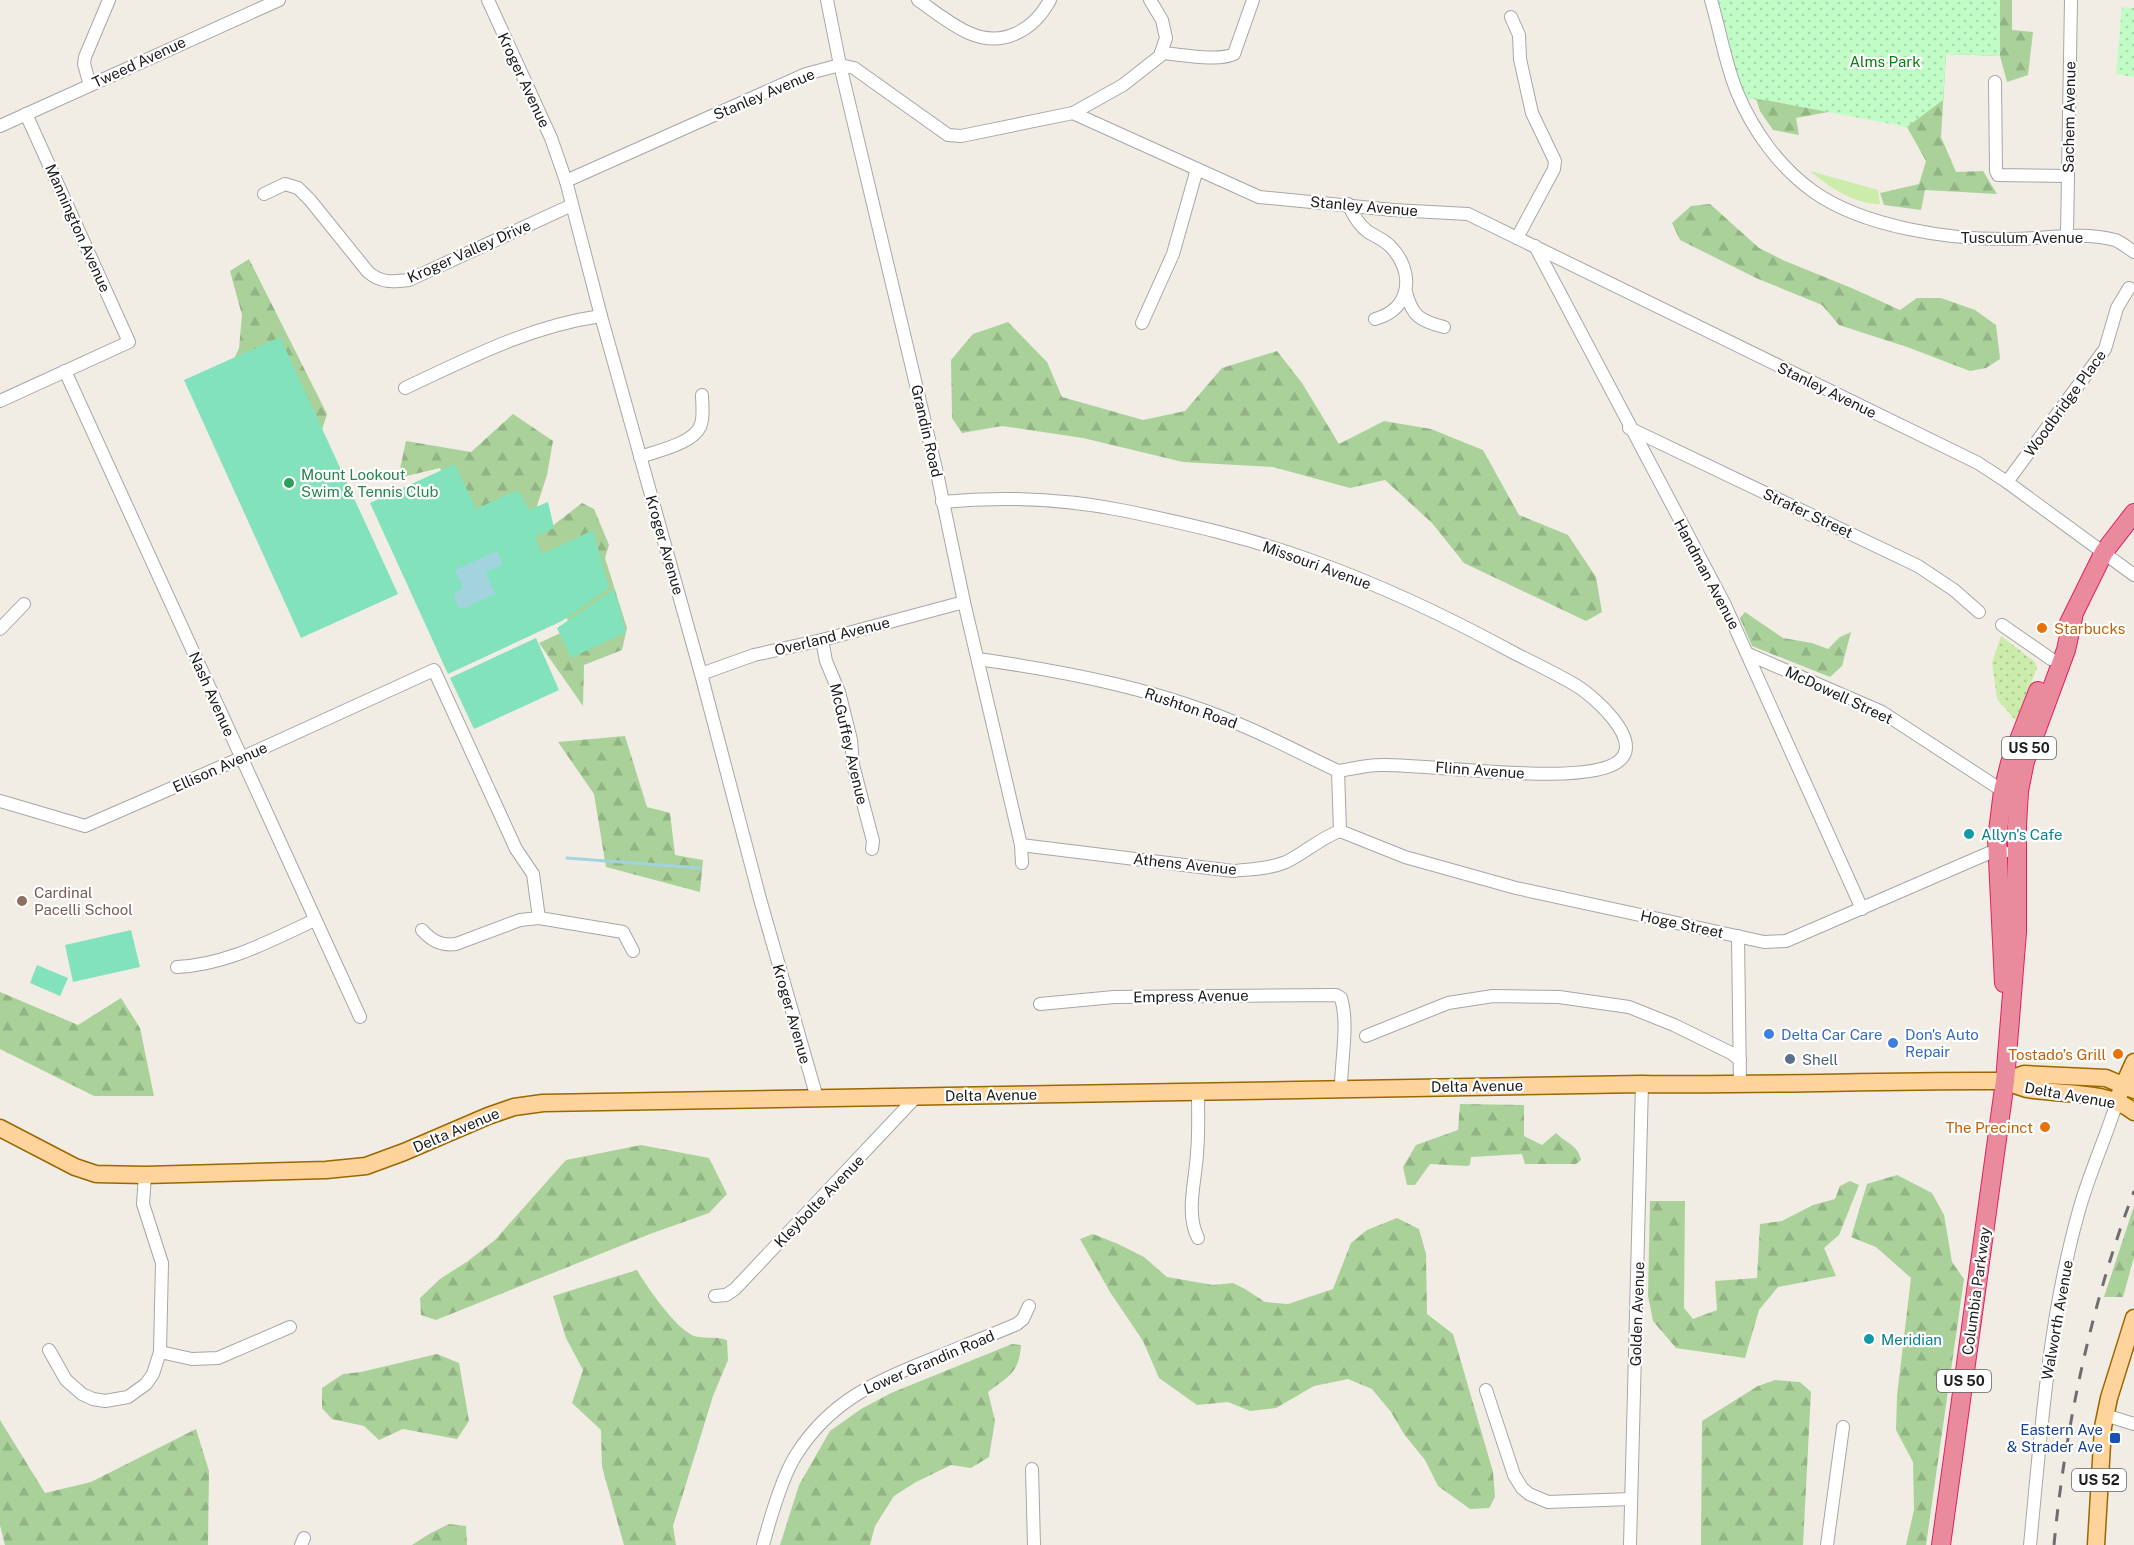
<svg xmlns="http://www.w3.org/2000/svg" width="2134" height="1545" font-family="'Public Sans',sans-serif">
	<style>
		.grass { fill: #cbecaa }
		.forest { fill: url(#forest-firs) }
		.park { fill: url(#park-dots) }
		.garden { fill: url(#garden-dots) }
		.pitch { fill: #81e2bc }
		.water { fill: #a4d3e0 }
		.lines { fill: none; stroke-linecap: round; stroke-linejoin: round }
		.stream { stroke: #a4d3e0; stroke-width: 3 }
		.minor-casing { stroke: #a7a7a7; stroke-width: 14 }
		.major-casing { stroke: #9b6700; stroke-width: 19 }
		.highway-casing { stroke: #e21f63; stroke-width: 20 }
		.minor { stroke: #fff; stroke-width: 12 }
		.major { stroke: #ffd49c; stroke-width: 16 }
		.highway { stroke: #ea8b9d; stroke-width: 18 }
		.rail { stroke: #6e6e6e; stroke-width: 3; stroke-dasharray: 12 12; stroke-linecap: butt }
		.leisure-dot { fill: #2e9e5b; stroke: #fff; stroke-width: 2 }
		.food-dot { fill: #e8710a; stroke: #fff; stroke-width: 2 }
		.culture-dot { fill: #0f9aa8; stroke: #fff; stroke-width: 2 }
		.education-dot { fill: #8d6e63; stroke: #fff; stroke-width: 2 }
		.shop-dot { fill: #3f7fe0; stroke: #fff; stroke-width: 2 }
		.service-dot { fill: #5c6f8a; stroke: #fff; stroke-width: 2 }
		.transit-dot { fill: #1a4fb4; stroke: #fff; stroke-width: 2 }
		.labels { text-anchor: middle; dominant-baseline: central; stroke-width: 4.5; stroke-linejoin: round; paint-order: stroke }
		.shield { fill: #fff; stroke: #636363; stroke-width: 1.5 }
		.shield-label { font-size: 14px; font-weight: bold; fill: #202020 }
		.park-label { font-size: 15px; fill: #078411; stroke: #fff }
		.street-label { font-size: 15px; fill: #202020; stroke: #fff }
		.leisure-label { font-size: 15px; fill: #27864d; stroke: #fff; text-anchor: start }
		.food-label { font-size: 15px; fill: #c56008; stroke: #fff; text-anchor: end }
		.culture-label { font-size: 15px; fill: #0d838f; stroke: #fff; text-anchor: start }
		.education-label { font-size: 15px; fill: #785e54; stroke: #fff; text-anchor: start }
		.shop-label { font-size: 15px; fill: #366cbe; stroke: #fff; text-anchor: start }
		.service-label { font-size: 15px; fill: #4e5e75; stroke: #fff; text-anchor: start }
		.transit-label { font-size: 15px; fill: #164399; stroke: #fff; text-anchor: end }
	</style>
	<defs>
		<pattern id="forest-firs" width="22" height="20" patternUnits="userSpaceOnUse" patternTransform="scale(1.5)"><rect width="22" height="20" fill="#aad199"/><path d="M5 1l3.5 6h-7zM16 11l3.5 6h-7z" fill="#92b384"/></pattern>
		<pattern id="park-dots" width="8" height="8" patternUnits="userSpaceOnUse" patternTransform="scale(1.5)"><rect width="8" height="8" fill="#c1fcc6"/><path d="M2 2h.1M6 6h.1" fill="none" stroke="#a6d8aa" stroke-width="1.8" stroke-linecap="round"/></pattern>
		<pattern id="garden-dots" width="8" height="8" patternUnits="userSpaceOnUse" patternTransform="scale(1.5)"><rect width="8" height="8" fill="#cbecaa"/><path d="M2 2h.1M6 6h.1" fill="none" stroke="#aeca92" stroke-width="1.8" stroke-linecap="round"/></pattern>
	</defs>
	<rect width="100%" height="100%" fill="#f1ede5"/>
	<path class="grass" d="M 1810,171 L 1878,190 L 1880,204 C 1855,205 1828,186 1810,171 Z"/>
	<g class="forest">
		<polygon points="1732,0 2012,0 2012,30 2033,32 2028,75 2007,82 2000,56 1946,54 1941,137 1956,172 1983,171 1997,194 1925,190 1921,210 1884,205 1880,193 1919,184 1926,161 1907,127 1839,110 1796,118 1799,135 1773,130 1760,111 1748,73"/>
		<polygon points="1710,204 1759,248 1785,261 1854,289 1900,310 1917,298 1941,298 1975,310 1996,325 2000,359 1986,368 1970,371 1907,347 1839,325 1822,305 1756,278 1680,240 1672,223 1691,206"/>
		<polygon points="249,259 327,414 320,436 218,396 239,348 242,315 230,271"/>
		<polygon points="1008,322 1047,362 1062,397 1143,420 1185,411 1222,368 1277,351 1302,383 1339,444 1384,421 1431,429 1483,450 1519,515 1568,535 1596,577 1602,612 1586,621 1464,563 1432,523 1385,480 1350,488 1273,467 1183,462 1083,438 1002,426 962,433 952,418 951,360 973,334"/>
		<polygon points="513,414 553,441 547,475 537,506 551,527 582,503 594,509 609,545 605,558 627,628 622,650 584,665 583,706 539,643 571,628 561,605 532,566 461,514 440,468 398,478 406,441 471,452"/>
		<polygon points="1745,612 1783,638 1812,643 1828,649 1840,637 1851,632 1842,666 1830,677 1752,646 1740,618"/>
		<polygon points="625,736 647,807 670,813 675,855 703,860 700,892 606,867 594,794 558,742"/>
		<polygon points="0,992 78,1025 121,998 140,1028 154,1096 94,1096 0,1049"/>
		<path d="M 1460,1104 L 1524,1105 L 1524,1136 L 1542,1145 L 1556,1133 C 1566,1143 1578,1145 1581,1160 L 1576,1164 L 1525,1164 L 1522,1154 L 1471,1157 L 1470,1165 L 1467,1166 L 1430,1164 L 1415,1185 L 1407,1185 L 1403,1167 L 1416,1145 L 1458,1130 Z"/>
		<polygon points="641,1145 709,1158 727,1194 709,1213 650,1234 436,1320 421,1315 420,1298 440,1279 468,1261 495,1240 566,1160"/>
		<polygon points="1897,1175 1932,1193 1944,1215 1952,1262 1964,1279 1926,1545 1906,1545 1914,1510 1913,1462 1896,1430 1897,1396 1911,1278 1876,1247 1851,1237 1867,1184"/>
		<polygon points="1850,1181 1859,1185 1839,1235 1824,1248 1836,1276 1778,1287 1759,1310 1745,1358 1676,1348 1653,1321 1648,1296 1650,1201 1685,1201 1684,1308 1693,1319 1717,1310 1715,1281 1757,1278 1760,1224 1782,1221 1813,1205 1835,1199 1840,1186"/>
		<polygon points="2134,1206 2134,1257 2123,1297 2104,1297"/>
		<polygon points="1397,1218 1419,1229 1426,1254 1427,1314 1453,1334 1493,1472 1495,1497 1489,1508 1470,1509 1438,1486 1425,1460 1404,1434 1391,1412 1372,1389 1348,1379 1314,1386 1276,1408 1250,1411 1228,1402 1197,1405 1159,1378 1143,1341 1110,1292 1080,1239 1093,1234 1118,1244 1144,1257 1167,1277 1213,1285 1233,1283 1245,1289 1265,1302 1288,1304 1333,1289 1351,1243 1367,1230"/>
		<path d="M 637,1270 C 647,1287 676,1329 694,1336 C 702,1339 715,1336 727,1340 L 728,1360 L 713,1396 L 673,1526 L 676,1545 L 624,1545 L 602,1467 L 601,1430 L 572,1403 L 583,1370 L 566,1338 L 553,1296 Z"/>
		<path d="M 1012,1344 L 1021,1345 C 1019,1373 1009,1376 988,1392 L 995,1421 L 989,1457 L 971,1468 L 951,1465 L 916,1482 L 894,1496 L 875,1526 L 870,1545 L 780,1545 L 799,1485 L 830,1431 L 861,1409 L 891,1393 Z"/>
		<polygon points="437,1354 459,1363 469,1421 457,1439 403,1429 379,1440 364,1426 332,1419 322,1408 322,1388 343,1374 361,1372"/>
		<polygon points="1775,1380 1800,1382 1811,1392 1803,1545 1701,1545 1702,1421 1758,1386"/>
		<polygon points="0,1420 45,1493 91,1482 196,1429 209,1471 208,1545 5,1545 0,1525"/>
		<polygon points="449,1524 466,1526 467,1545 412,1545 429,1534"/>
	</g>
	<g class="park">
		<polygon points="1711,0 2000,0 2000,56 1946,54 1943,100 1907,127 1765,100 1740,98"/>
		<polygon points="2122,7 2134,8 2134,77 2116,74"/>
	</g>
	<polygon class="garden" points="2001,636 2035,662 2037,668 2016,721 1997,699 1992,663"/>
	<g class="pitch">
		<polygon points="280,337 398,594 301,638 184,380"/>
		<polygon points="455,464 476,509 518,490 529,510 548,502 554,528 535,537 542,554 593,530 609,588 562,621 448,674 370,503"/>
		<polygon points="614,589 626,632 571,658 557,628"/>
		<polygon points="536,638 559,690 474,729 450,678"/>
		<polygon points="131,930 140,967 73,982 65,945"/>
		<polygon points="37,965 68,978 60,996 30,983"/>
	</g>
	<path class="water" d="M 497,551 L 503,564 L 486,572 L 495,594 L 462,609 C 456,605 454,600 455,592 L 463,588 L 455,570 Z"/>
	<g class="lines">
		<polyline class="stream" points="567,858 699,868"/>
		<defs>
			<g id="minor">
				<polyline points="488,0 551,138 566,181 601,316 701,674 760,899 817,1098"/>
				<polyline points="827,0 840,65 937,473 964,602 1021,845 1022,863"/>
				<path d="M 918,0 C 934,11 951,25 969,33 C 1003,48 1034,30 1050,0"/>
				<path d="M 1711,0 C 1720,30 1725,63 1737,92 C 1753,131 1780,168 1814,192 C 1864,227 1950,240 2010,239 C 2045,239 2080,231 2115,240 C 2121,242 2128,248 2134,252"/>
				<polyline points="1511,17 1519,35 1520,59 1532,113 1555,161 1554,169 1517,238"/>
				<path d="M 1161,53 C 1179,54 1218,62 1234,54 L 1253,0"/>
				<polyline points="1995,82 1996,171 1998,175 2068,176"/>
				<polyline points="90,85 84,64 85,57 109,0"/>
				<polyline points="1073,113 1123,85 1160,56 1166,38 1162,20 1150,0"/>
				<polyline points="0,126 279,0"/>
				<polyline points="566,181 806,74 840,65 854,68 948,135 961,136 1073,113 1259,197 1393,210 1468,214 1978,463 2007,482 2134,575"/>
				<path d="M 264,194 L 285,184 L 298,188 L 310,200 L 368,272 C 381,283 392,282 409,280 L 572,205"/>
				<path d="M 1348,204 C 1353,214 1358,224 1367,231 C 1374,236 1383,239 1390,246 C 1415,271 1412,309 1375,319"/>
				<polyline points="2067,235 2071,0"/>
				<polyline points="1535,246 1724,603 1862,909"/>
				<path d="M 1406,292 C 1412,316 1420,321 1444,327"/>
				<polyline points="1142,323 1173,254 1197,169"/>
				<polyline points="65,371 360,1017"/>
				<path d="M 405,388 C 469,358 530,326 601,316"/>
				<polyline points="0,401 129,342 26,114"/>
				<polyline points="1629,428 1918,566 1954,590 1979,612"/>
				<path d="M 640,457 C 657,451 696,443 701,424 C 704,415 702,404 702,395"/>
				<polyline points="2007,482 2105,349 2117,308 2129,288"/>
				<path d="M 942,502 C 1003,496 1066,499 1126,511 C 1188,524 1250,538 1310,560 C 1381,585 1450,618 1516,654 C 1536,664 1557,674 1577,686 C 1593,696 1643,739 1620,760 C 1590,789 1427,763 1380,765 C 1366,765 1352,769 1338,771"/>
				<polyline points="2002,625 2051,659"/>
				<polyline points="0,629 24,604"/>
				<polyline points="822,640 826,661 839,692 851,740 853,765 873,841 872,849"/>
				<polyline points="1748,654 1882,712 2003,791 2009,793"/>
				<path d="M 978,659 C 1070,672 1162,690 1248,728 C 1278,741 1308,757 1338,771 L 1340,831"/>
				<polyline points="701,674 754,655 822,640 964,602"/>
				<polyline points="0,801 85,826 241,758 434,670 516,849 533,874 539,918"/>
				<polyline points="1340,831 1405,857 1516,888 1764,942 1786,941 1989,853 2004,852"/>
				<path d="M 1021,845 L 1233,871 C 1251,869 1269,869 1286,862 C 1305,853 1320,838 1340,831"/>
				<path d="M 422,930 C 432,941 441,946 456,944 L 520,920 L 539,918 L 623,932 L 633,951"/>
				<polyline points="1738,936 1740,1085"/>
				<path d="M 177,967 C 227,965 271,940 315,920"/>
				<path d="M 1040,1004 L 1114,997 L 1336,995 L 1341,998 C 1349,1024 1341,1060 1341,1088"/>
				<polyline points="1366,1036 1448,1003 1493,996 1559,997 1629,1007 1674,1025 1731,1053 1740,1060"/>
				<path d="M 1198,1091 C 1198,1111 1199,1132 1197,1153 C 1196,1179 1185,1213 1198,1238"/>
				<polyline points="715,1296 726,1295 735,1289 917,1096"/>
				<polyline points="49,1350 66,1380 82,1394 93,1399 105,1401 128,1397 146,1384 153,1374 160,1352 162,1263 143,1204 145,1175"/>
				<polyline points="160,1352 192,1359 218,1358 290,1327"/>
				<polyline points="1486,1390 1514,1475 1522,1488 1529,1494 1548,1502 1631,1499"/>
				<polyline points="2105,1415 2134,1424"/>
				<polyline points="1032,1469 1034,1545"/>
				<polyline points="301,1545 304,1538"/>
				<path d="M 763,1545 C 770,1519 782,1477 796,1455 C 830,1401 876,1381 932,1359 C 961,1347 989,1336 1017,1324 L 1023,1319 L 1029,1306"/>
				<polyline points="1630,1545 1642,1084"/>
				<polyline points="1827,1545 1843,1427"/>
				<path d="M 2030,1545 C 2041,1434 2048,1322 2078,1214 C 2088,1176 2105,1140 2117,1102"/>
			</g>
			<g id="major">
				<path d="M 2005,1081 C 2012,1084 2020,1087 2027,1089 C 2060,1095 2108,1090 2134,1112"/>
				<polyline points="2120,1093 2134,1062"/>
				<path d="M 0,1128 L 75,1167 L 96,1174 L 145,1175 L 326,1170 L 366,1166 L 404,1152 L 488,1116 L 514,1107 L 543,1103 L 1642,1084 C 1763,1086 1884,1080 2005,1081 L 2024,1074 L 2106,1078 L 2134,1090"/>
				<polyline points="2096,1545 2103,1427 2109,1398 2134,1318"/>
			</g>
			<g id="highway">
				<polyline points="2067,627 2104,552 2134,513"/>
				<polyline points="2004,983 1997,839 2003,791 2010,763 2038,691"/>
				<polyline points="1941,1545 2005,1081 2017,932 2017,825 2019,791 2025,761 2066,650 2073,618"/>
			</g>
		</defs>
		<use href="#minor" class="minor-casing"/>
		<use href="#major" class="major-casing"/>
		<use href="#highway" class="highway-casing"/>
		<use href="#minor" class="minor"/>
		<use href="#major" class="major"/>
		<use href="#highway" class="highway"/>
		<path class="rail" d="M 2054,1545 C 2065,1427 2092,1301 2134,1191"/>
	</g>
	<circle class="leisure-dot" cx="289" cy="483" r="6"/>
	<g class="food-dot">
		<circle cx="2042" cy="628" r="6"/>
		<circle cx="2118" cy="1054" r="6"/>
		<circle cx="2045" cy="1127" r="6"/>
	</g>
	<g class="culture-dot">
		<circle cx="1969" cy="834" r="6"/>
		<circle cx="1869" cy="1339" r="6"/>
	</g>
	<circle class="education-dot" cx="22" cy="901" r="6"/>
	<g class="shop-dot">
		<circle cx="1769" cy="1034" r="6"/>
		<circle cx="1893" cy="1043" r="6"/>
	</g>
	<circle class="service-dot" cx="1790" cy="1059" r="6"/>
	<rect class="transit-dot" x="2109" y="1432" width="12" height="12" rx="3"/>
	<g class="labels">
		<g class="shield">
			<rect x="2002" y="737" width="54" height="22" rx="4.5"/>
			<rect x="1937" y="1370" width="54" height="22" rx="4.5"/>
			<rect x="2072" y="1469" width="54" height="22" rx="4.5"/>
		</g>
		<g class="shield-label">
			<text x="2029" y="748">US 50</text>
			<text x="1964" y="1381">US 50</text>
			<text x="2099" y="1480">US 52</text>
		</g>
		<g class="park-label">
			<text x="1885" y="61">Alms Park</text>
		</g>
		<g class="street-label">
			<text transform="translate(139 62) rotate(-25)">Tweed Avenue</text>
			<text transform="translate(524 80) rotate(65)">Kroger Avenue</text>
			<text transform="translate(764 94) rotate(-23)">Stanley Avenue</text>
			<text transform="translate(2069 117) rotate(-89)">Sachem Avenue</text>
			<text transform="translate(1364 206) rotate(5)">Stanley Avenue</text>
			<text transform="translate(78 228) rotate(66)">Mannington Avenue</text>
			<text x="2022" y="237">Tusculum Avenue</text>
			<text transform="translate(469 251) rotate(-24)">Kroger Valley Drive</text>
			<text transform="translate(1827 390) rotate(26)">Stanley Avenue</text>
			<text transform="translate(2065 403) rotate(-54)">Woodbridge Place</text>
			<text transform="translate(927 431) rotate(77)">Grandin Road</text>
			<text transform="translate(1808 513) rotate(25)">Strafer Street</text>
			<text transform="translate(665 545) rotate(74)">Kroger Avenue</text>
			<text transform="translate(1317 565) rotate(20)">Missouri Avenue</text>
			<text transform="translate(1707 574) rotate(62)">Handman Avenue</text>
			<text transform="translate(832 636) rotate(-14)">Overland Avenue</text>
			<text transform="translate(212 694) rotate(66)">Nash Avenue</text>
			<text transform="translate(1839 695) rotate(25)">McDowell Street</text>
			<text transform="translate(1191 708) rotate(19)">Rushton Road</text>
			<text transform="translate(849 744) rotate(77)">McGuffey Avenue</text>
			<text transform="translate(220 767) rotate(-24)">Ellison Avenue</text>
			<text transform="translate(1480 770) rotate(4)">Flinn Avenue</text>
			<text transform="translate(1185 864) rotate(6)">Athens Avenue</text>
			<text transform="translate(1682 924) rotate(12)">Hoge Street</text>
			<text transform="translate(1191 996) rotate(-1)">Empress Avenue</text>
			<text transform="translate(792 1014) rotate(74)">Kroger Avenue</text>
			<text transform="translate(1477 1086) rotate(-1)">Delta Avenue</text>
			<text transform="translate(991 1095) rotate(-1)">Delta Avenue</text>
			<text transform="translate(2070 1095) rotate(10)">Delta Avenue</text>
			<text transform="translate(456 1130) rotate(-23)">Delta Avenue</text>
			<text transform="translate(819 1201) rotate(-46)">Kleybolte Avenue</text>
			<text transform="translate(1976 1291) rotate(-82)">Columbia Parkway</text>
			<text transform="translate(1637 1314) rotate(-88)">Golden Avenue</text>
			<text transform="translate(2057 1320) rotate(-80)">Walworth Avenue</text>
			<text transform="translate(929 1362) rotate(-23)">Lower Grandin Road</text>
		</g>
		<g class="leisure-label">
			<text x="301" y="474">Mount Lookout<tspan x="301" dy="17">Swim &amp; Tennis Club</tspan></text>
		</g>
		<g class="food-label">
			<text x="2054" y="628" text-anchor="start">Starbucks</text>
			<text x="2106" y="1054">Tostado’s Grill</text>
			<text x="2033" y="1127">The Precinct</text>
		</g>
		<g class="culture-label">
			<text x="1981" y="834">Allyn's Cafe</text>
			<text x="1881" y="1339">Meridian</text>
		</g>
		<g class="education-label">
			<text x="34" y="892">Cardinal<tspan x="34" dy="17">Pacelli School</tspan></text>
		</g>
		<g class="shop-label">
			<text x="1781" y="1034">Delta Car Care</text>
			<text x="1905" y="1034">Don's Auto<tspan x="1905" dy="17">Repair</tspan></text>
		</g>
		<g class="service-label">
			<text x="1802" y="1059">Shell</text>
		</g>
		<g class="transit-label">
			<text x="2103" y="1429">Eastern Ave<tspan x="2103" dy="17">&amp; Strader Ave</tspan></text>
		</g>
	</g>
</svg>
